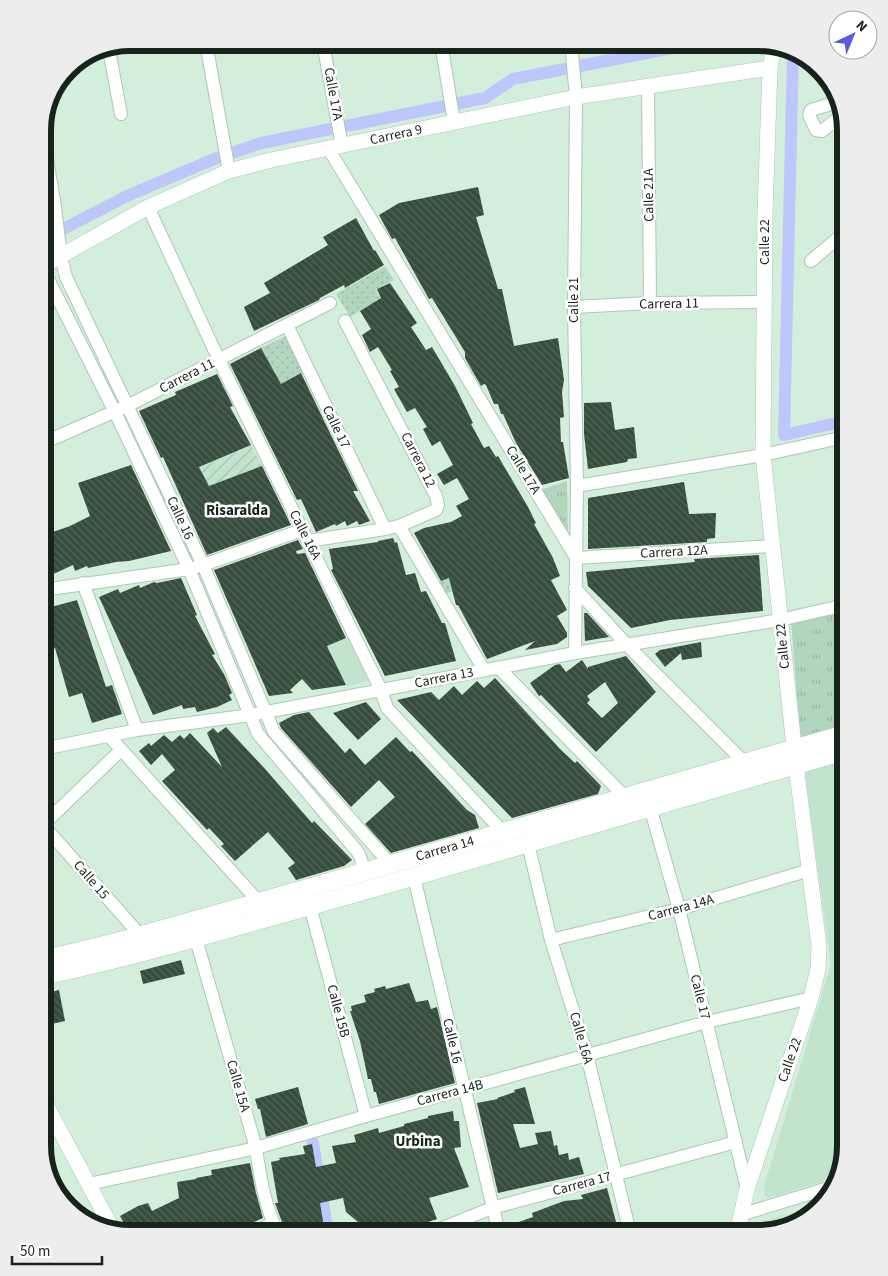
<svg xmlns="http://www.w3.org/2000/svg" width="888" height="1276" font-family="'Source Sans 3',sans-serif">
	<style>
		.built { fill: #c2e4cc }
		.industrial { fill: url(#industrial-furrows) }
		.grass { fill: url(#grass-dots) }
		.park { fill: url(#park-tufts) }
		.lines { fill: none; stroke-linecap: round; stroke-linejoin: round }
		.canal { stroke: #bec7fc; stroke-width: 12 }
		.building { fill: url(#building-back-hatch); fill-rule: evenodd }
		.minor-casing { stroke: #adc7b5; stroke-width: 14 }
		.tertiary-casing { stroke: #adc7b5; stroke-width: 16 }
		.secondary-casing { stroke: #adc7b5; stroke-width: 19 }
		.minor { stroke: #fff; stroke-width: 12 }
		.tertiary { stroke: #fff; stroke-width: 15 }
		.secondary { stroke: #fff; stroke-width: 18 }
		.labels { text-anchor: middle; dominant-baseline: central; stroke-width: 5; stroke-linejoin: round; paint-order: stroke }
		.street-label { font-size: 14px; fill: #18231c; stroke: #fff }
		.neighbourhood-label { font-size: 15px; font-weight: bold; fill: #18231c; stroke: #fff }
		.rim { fill: none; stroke: #18231c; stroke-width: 6 }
	</style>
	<defs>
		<pattern id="industrial-furrows" width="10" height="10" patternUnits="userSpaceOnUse" patternTransform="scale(1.25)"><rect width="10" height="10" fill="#c2e4cc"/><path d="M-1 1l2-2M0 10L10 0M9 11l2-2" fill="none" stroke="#a6c3af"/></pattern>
		<pattern id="grass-dots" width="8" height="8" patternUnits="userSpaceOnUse" patternTransform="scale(1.25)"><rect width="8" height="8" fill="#b1d6bd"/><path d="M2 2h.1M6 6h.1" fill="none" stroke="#98b7a2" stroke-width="1.8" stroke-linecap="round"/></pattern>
		<pattern id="park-tufts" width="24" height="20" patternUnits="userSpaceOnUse" patternTransform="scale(1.25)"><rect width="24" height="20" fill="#b1d6bd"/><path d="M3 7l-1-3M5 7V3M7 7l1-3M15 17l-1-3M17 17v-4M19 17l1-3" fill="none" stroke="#98b7a2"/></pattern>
		<pattern id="building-back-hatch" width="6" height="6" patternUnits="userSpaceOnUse" patternTransform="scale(1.25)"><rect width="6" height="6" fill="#364d3e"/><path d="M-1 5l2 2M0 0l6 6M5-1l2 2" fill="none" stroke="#506357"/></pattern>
	</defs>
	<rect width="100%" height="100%" fill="#d3efdc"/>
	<g class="built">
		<polygon points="348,637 369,680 347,687 328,646"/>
		<polygon points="845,757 845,1146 837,1177 768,1198 764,1194 765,1183 831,964 804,769"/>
		<polygon points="818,1206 802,1222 758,1233 751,1233 753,1224"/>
	</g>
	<polygon class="industrial" points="251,445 262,466 209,486 200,467"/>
	<g class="grass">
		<polygon points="385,266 394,280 376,289 380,298 350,317 336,294"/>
		<polygon points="290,334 307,370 281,384 261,348"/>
		<polygon points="490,566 496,578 444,594 437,582"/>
	</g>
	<g class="park">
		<polygon points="567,481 568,533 540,490"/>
		<polygon points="845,609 845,725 800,738 791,620"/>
	</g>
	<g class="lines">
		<g class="canal">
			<polyline points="793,52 784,435 845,421"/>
			<polyline points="43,231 44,239 127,196 214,159 261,143 485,98 513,79 698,43"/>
			<polyline points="313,1143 328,1233"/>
		</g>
	</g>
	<g class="building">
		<polygon points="478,187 484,215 476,217 498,289 502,289 514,346 558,338 564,380 562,392 564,417 560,418 561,442 563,442 569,478 542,485 516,443 503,414 501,414 498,404 494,404 486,385 484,384 481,386 465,358 465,352 432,298 429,299 395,238 392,239 379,215 399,203"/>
		<polygon points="356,218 374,251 375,250 384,265 345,288 344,285 320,298 319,300 254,331 244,307 270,293 264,283 328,245 323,237"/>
		<polygon points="390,283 417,323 411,327 426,350 432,347 455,386 473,423 471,424 484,448 489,446 496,457 498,456 528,507 536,523 534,524 553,558 560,576 551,580 567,610 557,616 567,633 567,637 557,644 525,650 535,641 487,659 458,605 456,605 449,578 441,581 414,533 424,528 451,522 462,516 456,506 469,499 457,478 444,485 437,474 453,465 440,441 432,446 423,429 427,427 415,408 407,412 394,389 399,387 390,371 392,370 378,347 370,352 362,335 371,329 360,311 381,298 377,289"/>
		<polygon points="261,348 281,384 301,373 358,491 353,491 370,521 359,525 357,521 347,526 345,521 336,526 335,524 316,532 301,499 297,500 230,364"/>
		<polygon points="217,374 233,406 230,407 251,445 199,467 209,486 262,466 291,525 207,555 163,457 161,458 139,411 176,395 175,392"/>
		<polygon points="611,402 615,430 634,427 637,458 628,459 627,462 588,469 584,434 584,403"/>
		<polygon points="131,465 171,551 129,561 116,562 88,568 87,566 75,571 73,565 49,576 47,573 43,575 43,516 50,533 70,526 90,516 78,483"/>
		<polygon points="684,482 689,514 716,513 715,538 707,539 707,542 588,549 588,498"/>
		<polygon points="393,538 395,543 397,542 406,575 415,573 421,592 426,591 442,623 445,623 456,661 385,676 331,570 333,569 329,549 378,542 378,541"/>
		<polygon points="298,540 303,549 296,551 297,554 305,553 346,638 327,646 346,685 312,690 302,679 290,690 293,693 269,696 214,570"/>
		<polygon points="759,555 763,611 670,620 631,628 588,586 586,572 695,562 694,559"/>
		<polygon points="181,578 197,615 195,616 215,654 212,655 224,674 232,693 229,695 232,700 217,707 197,712 195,707 183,709 182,705 153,715 99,597 118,589 120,593 139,585 140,588 154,582 157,583"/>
		<polygon points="77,600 106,687 112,685 122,714 92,723 82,693 69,697 55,648 43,651 43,608 51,606 51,607"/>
		<polygon points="584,613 587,613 609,637 585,641"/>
		<polygon points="701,642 702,657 682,660 681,653 665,667 655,654 660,650"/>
		<path d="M 626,656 L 656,692 L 596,752 L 541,695 L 539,696 L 530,683 L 555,665 L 560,664 L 566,672 L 582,660 L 588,669 L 588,667 ZM 605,682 L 618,703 L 602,718 L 587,703 L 590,700 L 587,696 Z"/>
		<polygon points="495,678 560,749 575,763 577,761 601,786 598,794 512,818 397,700 431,692 439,700 454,686 462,695 477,681 484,688"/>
		<polygon points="366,702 381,719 358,740 333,713"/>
		<polygon points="309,712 345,753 350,748 365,765 396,737 410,752 412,751 467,810 475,815 479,828 391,853 365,824 395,797 379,780 351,807 281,728 279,723 294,715"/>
		<polygon points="226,727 266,770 312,823 314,821 352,860 344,866 296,880 288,868 295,863 268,832 235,861 221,846 224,844 209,828 207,830 162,781 175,770 162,754 151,765 139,751 149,743 151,746 164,735 172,742 180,735 184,739 190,733 222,767 207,733 213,728 218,733"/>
		<polygon points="181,960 185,974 143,984 140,971"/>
		<polygon points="409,983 416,1002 428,1000 431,1009 437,1007 455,1083 379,1104 376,1092 374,1092 371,1079 368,1079 360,1041 350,1011 352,1011 351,1006 366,1002 364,995 375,992 374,989 385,986 386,989"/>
		<polygon points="59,990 65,1021 43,1026 43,994"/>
		<polygon points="298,1087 308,1124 266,1137 260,1109 258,1109 255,1099"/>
		<polygon points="525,1087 535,1124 513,1124 520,1148 538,1144 535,1133 551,1131 554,1146 557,1145 559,1155 568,1153 569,1160 579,1157 584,1174 498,1193 477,1103 498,1099 497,1098 515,1092 514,1090"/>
		<polygon points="453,1111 454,1121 459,1121 461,1147 454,1148 469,1187 429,1198 437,1219 396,1233 349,1233 347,1226 358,1222 346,1212 343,1198 320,1203 325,1233 286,1233 275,1203 278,1203 271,1162 280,1160 279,1158 305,1154 303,1146 312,1144 316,1167 336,1163 332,1146 356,1142 354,1135 378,1128 379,1133 404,1126 404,1124 428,1118 428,1116"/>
		<polygon points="250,1163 256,1193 263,1218 230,1233 129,1233 120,1216 138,1206 148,1203 152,1211 179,1198 177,1182 196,1179 196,1178 212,1175 211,1170"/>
		<polygon points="607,1188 619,1233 513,1233 510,1225 533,1217 532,1213 564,1201 583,1199 581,1195"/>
	</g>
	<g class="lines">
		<defs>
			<g id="minor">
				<polyline points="129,43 131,43"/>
				<polyline points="206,43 229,171"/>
				<polyline points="323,43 342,146"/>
				<polyline points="441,43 454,122"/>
				<polyline points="571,43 576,97 574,307 577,486 575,653"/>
				<polyline points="109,50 121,114"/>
				<polyline points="648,86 650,303"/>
				<polyline points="838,102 811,110 809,115 816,130 822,131 842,115"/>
				<polyline points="43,135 55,207 61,257 66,277 203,565 274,732 391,865"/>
				<polyline points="328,148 576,558"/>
				<polyline points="148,207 219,360 381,690 387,708 504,833"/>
				<polyline points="811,261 845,232"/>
				<path d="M 43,269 L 115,412 L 189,569 L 258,734 L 357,851 C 363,860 363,865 358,874"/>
				<polyline points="574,307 650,303 765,302"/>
				<polyline points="287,325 385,529"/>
				<polyline points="43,443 127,406 330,303"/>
				<polyline points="577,486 763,455 845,437"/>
				<polyline points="399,526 484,670"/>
				<polyline points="308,541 385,529 399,526 436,510 438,505 436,496 345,321"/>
				<polyline points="576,558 772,546"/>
				<polyline points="83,583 137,730"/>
				<polyline points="575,588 627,645 745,763"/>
				<polyline points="43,590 189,569 203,565 302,530"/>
				<polyline points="499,668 625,797"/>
				<polyline points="108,735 259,902"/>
				<polyline points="43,749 137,730 251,715 575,653 780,620 845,605"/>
				<polyline points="650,807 679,909 747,1189"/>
				<polyline points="43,825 140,935"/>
				<polyline points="43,825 121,750"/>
				<polyline points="528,844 551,940 587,1055 630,1233"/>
				<polyline points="414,877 499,1233"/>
				<polyline points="310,906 366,1116"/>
				<path d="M 196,939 L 256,1148 C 260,1177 265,1207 278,1233"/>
				<polyline points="551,940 679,909 810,870"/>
				<polyline points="89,1184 256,1148 366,1116 707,1022 811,998"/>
				<polyline points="740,1215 835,1186"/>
				<polyline points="83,1219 109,1221"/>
				<polyline points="253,1233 273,1223"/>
				<polyline points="430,1233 492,1208 736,1142"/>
			</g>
			<g id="tertiary">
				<polyline points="43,266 148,207 229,171 271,160 576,97 770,68"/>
				<polyline points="43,1099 113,1230"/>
				<polyline points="737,1233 747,1189 811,998 818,969 819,946 796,765 763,455 765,213 770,68 774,46"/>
			</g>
			<g id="secondary">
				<polyline points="43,960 128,939 259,902 845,734"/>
				<path d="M 43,976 C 133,957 221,931 310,906 C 489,856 667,802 845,751"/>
			</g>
		</defs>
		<use href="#minor" class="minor-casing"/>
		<use href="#tertiary" class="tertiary-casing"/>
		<use href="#secondary" class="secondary-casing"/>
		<use href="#minor" class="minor"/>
		<use href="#tertiary" class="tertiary"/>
		<use href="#secondary" class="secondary"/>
	</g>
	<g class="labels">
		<g class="street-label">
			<text transform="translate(333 94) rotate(80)">Calle 17A</text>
			<text transform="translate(396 135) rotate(-12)">Carrera 9</text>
			<text transform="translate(649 195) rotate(-91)">Calle 21A</text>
			<text transform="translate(765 242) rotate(-90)">Calle 22</text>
			<text transform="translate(574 300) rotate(-90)">Calle 21</text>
			<text transform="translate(669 304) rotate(-1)">Carrera 11</text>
			<text transform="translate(187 376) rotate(-27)">Carrera 11</text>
			<text transform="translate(336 427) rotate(64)">Calle 17</text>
			<text transform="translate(418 460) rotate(63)">Carrera 12</text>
			<text transform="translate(523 470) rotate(59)">Calle 17A</text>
			<text transform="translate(180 518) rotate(65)">Calle 16</text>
			<text transform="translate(305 535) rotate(63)">Calle 16A</text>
			<text transform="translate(674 552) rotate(-3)">Carrera 12A</text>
			<text transform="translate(783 646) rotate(-96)">Calle 22</text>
			<text transform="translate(444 678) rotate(-11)">Carrera 13</text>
			<text transform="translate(445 849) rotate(-16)">Carrera 14</text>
			<text transform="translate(91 880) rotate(49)">Calle 15</text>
			<text transform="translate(681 908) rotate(-15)">Carrera 14A</text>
			<text transform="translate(700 997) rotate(76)">Calle 17</text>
			<text transform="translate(338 1011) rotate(75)">Calle 15B</text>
			<text transform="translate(581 1038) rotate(74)">Calle 16A</text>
			<text transform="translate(452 1041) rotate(77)">Calle 16</text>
			<text transform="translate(790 1060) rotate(-71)">Calle 22</text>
			<text transform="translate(238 1086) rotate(74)">Calle 15A</text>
			<text transform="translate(450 1093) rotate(-15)">Carrera 14B</text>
			<text transform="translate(582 1184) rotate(-15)">Carrera 17</text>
		</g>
		<g class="neighbourhood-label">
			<text x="237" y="510">Risaralda</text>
			<text x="418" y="1141">Urbina</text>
		</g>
	</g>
	<path d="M0 0H888V1276H0ZM130 51H758A79 79 0 0 1 837 130V1146A79 79 0 0 1 758 1225H130A79 79 0 0 1 51 1146V130A79 79 0 0 1 130 51Z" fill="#ededed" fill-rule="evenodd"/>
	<path class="rim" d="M130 51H758A79 79 0 0 1 837 130V1146A79 79 0 0 1 758 1225H130A79 79 0 0 1 51 1146V130A79 79 0 0 1 130 51Z"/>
	<g transform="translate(853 35) rotate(44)"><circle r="24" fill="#ffffff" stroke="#a3a7a4"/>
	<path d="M0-4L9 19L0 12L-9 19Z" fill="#5a5ed5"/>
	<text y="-8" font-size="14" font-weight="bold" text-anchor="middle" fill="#18231c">N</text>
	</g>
	<path d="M12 1256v8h90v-8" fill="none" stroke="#18231c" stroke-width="2.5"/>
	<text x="20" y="1256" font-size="15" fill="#18231c" stroke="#ffffff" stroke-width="4" paint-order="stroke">50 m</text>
</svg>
